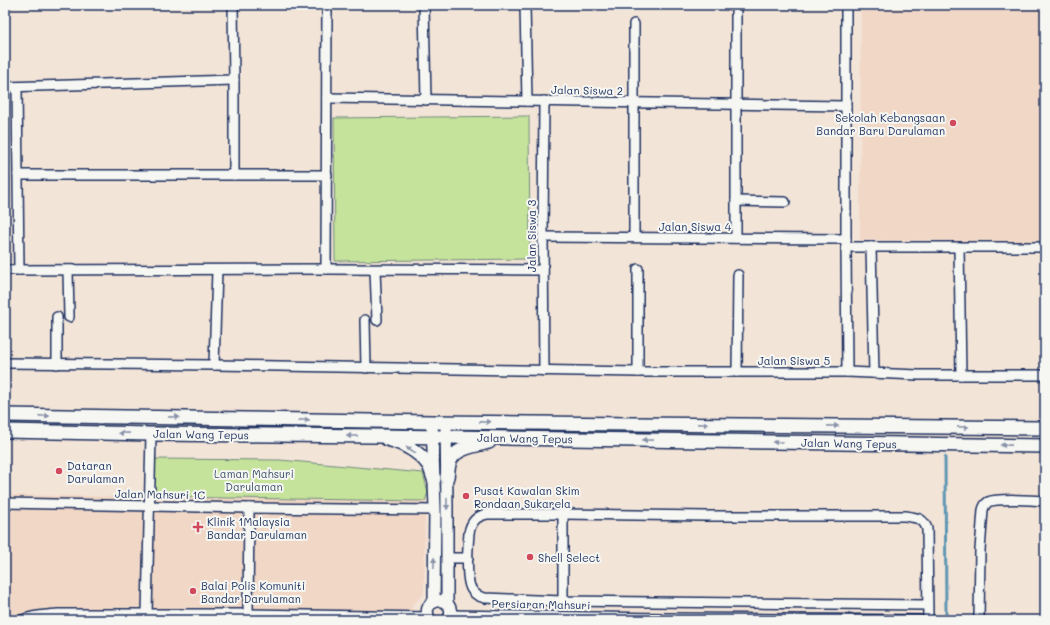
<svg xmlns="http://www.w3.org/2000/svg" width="1050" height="625" font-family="Mali,sans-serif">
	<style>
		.built { fill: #f1d7c6 }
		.green { fill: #c5e39b; stroke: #70897c }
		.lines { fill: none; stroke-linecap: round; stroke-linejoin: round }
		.stream { stroke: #5f96b3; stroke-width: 3 }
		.minor-casing { stroke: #1b2f5e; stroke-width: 12 }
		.tertiary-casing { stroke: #1b2f5e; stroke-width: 14 }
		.secondary-casing { stroke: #1b2f5e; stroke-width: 16 }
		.minor { stroke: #f6f6f2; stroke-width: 9 }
		.tertiary { stroke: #f6f6f2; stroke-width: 11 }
		.secondary { stroke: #f6f6f2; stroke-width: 13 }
		.oneway { fill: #8892a8 }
		.poi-dot { fill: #d1495b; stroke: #f6f6f2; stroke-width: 1.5 }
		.labels { text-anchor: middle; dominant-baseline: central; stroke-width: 4; stroke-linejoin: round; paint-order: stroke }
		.street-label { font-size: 11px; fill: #1b2f5e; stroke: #f6f6f2 }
		.poi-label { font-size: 11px; fill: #1b2f5e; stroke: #f6f6f2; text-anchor: start }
		.park-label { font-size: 11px; fill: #3d536a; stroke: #f6f6f2 }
	</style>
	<rect width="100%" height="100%" fill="#f3e4d8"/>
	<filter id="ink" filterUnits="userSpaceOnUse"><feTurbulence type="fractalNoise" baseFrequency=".025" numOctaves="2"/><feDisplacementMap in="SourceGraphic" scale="8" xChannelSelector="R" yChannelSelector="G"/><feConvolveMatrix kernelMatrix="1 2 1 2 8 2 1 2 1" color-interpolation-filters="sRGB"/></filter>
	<g filter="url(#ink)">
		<g class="built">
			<polygon points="861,5 1045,5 1045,241 860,240"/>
			<polygon points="5,495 425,501 424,594 412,605 412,620 5,620"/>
		</g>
		<g class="green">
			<polygon points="529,116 530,259 335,261 334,118"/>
			<polygon points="154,459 280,460 423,473 428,492 425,501 162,497 153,488"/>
		</g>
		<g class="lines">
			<polyline class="stream" points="945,457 946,614"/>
			<defs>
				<g id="minor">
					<polyline points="233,5 234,80 234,175"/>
					<polyline points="424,5 426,100"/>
					<polyline points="525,5 527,101"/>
					<polyline points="846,5 846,247 847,372"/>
					<polyline points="736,12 736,238"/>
					<polyline points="5,87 234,80"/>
					<polyline points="17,87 19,270"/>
					<polyline points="327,98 846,106"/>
					<polyline points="18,175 327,175"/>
					<polyline points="736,201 785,202"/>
					<polyline points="543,237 846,239"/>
					<polyline points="634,237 634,24"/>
					<polyline points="846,247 1045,247"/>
					<polyline points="871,247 874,373"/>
					<polyline points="959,247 961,375"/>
					<polyline points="326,269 327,5"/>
					<polyline points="638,269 638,372"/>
					<polyline points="5,270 326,269 543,270"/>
					<polyline points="68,270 69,317"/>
					<polyline points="375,270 377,320"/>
					<polyline points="57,317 57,364"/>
					<polyline points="365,320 366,368"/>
					<polyline points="5,363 214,365 638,372 847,372 918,375 1045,375"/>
					<polyline points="214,365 217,270"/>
					<polyline points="544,371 543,237 544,101"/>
					<polyline points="737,372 738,275"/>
					<polyline points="5,503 249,508 435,510"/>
					<polyline points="563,514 563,601"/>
					<polyline points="447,558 468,558"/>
					<polyline points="147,614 151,434"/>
					<polyline points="248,614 249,508"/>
					<polyline points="450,615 665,618 919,620"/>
					<path d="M 22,620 C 33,615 46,615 58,614 L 248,614 L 428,617"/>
					<path d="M 928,620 L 927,529 C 923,517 916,518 905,516 L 706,516 L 563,514 L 487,514 C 476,516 471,522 469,533 C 468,546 465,581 472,590 C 475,595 480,597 485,598 L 563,601 L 928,605"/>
					<path d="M 979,620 L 980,550 L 983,510 C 984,506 985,504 988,502 C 997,498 1033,500 1045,501"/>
				</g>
				<g id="tertiary">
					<polyline points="432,422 435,510 434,602"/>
					<polyline points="446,422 447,507 447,604"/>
					<path d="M 430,620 C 419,603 444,593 450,608 C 452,613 450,616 448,620"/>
				</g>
				<g id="secondary">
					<polyline points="5,415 432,422 1045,428"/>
					<polyline points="5,431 151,434 376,436 1045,446"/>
					<path d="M 387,439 C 402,443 418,451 428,464 C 431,468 432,474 434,479"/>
					<path d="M 447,477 C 448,472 448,466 450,461 C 455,448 477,445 489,442"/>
				</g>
			</defs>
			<use href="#minor" class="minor-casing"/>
			<use href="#tertiary" class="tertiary-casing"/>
			<use href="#secondary" class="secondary-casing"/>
			<use href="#minor" class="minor"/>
			<use href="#tertiary" class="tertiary"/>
			<use href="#secondary" class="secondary"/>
		</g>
		<defs><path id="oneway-solid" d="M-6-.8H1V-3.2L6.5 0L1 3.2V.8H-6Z"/></defs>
		<g class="oneway">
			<use href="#oneway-solid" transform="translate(44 416) rotate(1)"/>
			<use href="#oneway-solid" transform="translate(174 417) rotate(1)"/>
			<use href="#oneway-solid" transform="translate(304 420) rotate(1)"/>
			<use href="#oneway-solid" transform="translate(485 422) rotate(1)"/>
			<use href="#oneway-solid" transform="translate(703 424) rotate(1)"/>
			<use href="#oneway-solid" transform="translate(833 426) rotate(1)"/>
			<use href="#oneway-solid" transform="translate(963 427) rotate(1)"/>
			<use href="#oneway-solid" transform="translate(124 433) rotate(-179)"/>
			<use href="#oneway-solid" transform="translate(352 436) rotate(-179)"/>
			<use href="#oneway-solid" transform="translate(648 440) rotate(-179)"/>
			<use href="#oneway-solid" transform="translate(778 442) rotate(-179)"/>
			<use href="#oneway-solid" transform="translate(1006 445) rotate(-179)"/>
			<use href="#oneway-solid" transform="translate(411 450) rotate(-148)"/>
			<use href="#oneway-solid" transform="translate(447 504) rotate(89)"/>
			<use href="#oneway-solid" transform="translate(434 563) rotate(-89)"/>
		</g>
	</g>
	<g class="poi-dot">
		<circle cx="953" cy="123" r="4"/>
		<circle cx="59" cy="471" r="4"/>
		<circle cx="466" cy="496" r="4"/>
		<path d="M196 521h4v4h4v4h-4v4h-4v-4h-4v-4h4z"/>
		<circle cx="530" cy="557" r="4"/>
		<circle cx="193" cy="591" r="4"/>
	</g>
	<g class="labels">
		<g class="street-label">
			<text transform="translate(587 90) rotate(1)">Jalan Siswa 2</text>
			<text x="695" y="226">Jalan Siswa 4</text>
			<text transform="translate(531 236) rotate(-90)">Jalan Siswa 3</text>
			<text x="794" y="360">Jalan Siswa 5</text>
			<text transform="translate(201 434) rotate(1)">Jalan Wang Tepus</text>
			<text transform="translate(525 438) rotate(1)">Jalan Wang Tepus</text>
			<text transform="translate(849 443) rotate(1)">Jalan Wang Tepus</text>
			<text transform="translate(160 494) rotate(1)">Jalan Mahsuri 1C</text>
			<text transform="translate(541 604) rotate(1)">Persiaran Mahsuri</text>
		</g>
		<g class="poi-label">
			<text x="945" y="117" text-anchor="end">Sekolah Kebangsaan<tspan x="945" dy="13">Bandar Baru Darulaman</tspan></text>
			<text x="67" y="465">Dataran<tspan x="67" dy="13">Darulaman</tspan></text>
			<text x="474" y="490">Pusat Kawalan Skim<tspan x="474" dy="13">Rondaan Sukarela</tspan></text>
			<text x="207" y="521">Klinik 1Malaysia<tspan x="207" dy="13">Bandar Darulaman</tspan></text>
			<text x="538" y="557">Shell Select</text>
			<text x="201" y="585">Balai Polis Komuniti<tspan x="201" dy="13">Bandar Darulaman</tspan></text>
		</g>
		<g class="park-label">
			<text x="254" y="473">Laman Mahsuri<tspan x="254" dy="13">Darulaman</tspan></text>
		</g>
	</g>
	<rect width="1050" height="625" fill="none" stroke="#f6f6f2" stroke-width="20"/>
	<rect x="10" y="10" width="1030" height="605" fill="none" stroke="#1b2f5e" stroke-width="1.5" filter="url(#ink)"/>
</svg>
